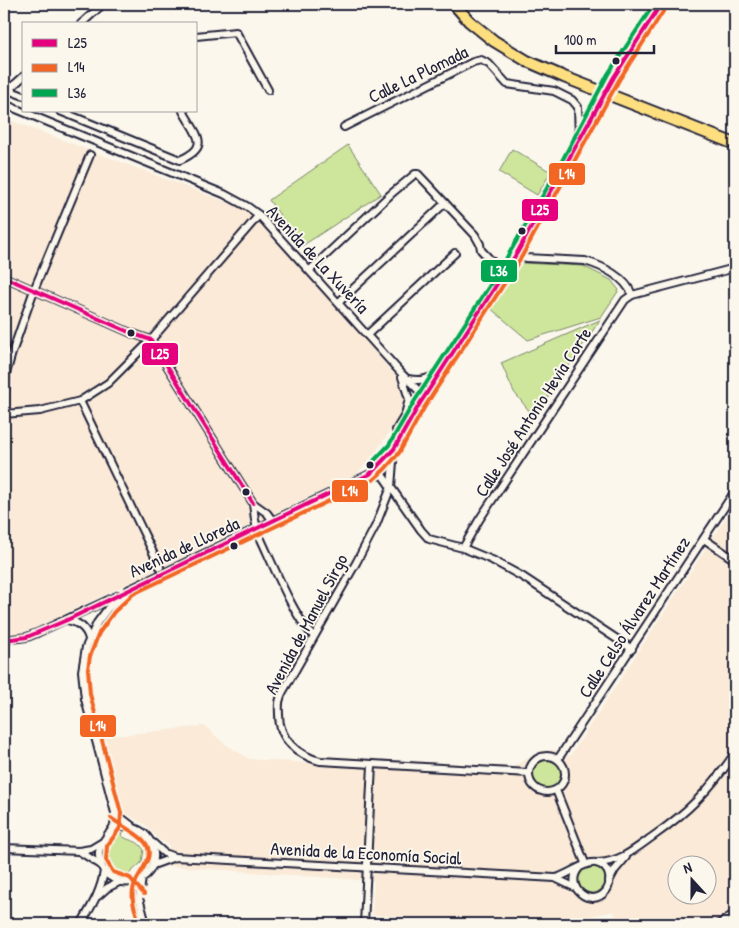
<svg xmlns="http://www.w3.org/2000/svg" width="739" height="928" font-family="'Patrick Hand',sans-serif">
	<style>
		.built { fill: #faead7; fill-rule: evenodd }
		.green { fill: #cee69b; stroke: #78846b }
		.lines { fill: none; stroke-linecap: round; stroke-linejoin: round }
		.minor-casing { stroke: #22223b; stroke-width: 10 }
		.highway-casing { stroke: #22223b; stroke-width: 14 }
		.minor { stroke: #fbf7ec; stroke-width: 6 }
		.highway { stroke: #fedf80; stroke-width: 10 }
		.minor-bridge-casing { stroke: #22223b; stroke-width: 10; stroke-linecap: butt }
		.minor-bridge { stroke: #fbf7ec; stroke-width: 6 }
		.bus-1-casing { stroke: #fbf7ec; stroke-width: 8 }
		.bus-2-casing { stroke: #fbf7ec; stroke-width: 8 }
		.bus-3-casing { stroke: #fbf7ec; stroke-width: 8 }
		.bus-1 { stroke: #e5007d; stroke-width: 4 }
		.bus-2 { stroke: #f26522; stroke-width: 4 }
		.bus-3 { stroke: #00a651; stroke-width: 4 }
		.bus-dot { fill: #22223b; stroke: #fbf7ec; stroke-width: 2 }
		.labels { text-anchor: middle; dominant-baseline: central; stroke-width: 4; stroke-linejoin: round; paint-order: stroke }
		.street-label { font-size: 18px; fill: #22223b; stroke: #fbf7ec }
		.line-badge { stroke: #fbf7ec; stroke-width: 2 }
		.badge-label { font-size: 14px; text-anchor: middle; font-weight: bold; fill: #fff }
	</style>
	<rect width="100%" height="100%" fill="#fbf7ec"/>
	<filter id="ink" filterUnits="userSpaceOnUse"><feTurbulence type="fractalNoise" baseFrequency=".02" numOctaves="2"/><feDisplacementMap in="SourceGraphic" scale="10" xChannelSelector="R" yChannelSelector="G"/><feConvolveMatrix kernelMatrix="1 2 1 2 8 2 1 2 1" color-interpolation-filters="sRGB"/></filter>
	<g filter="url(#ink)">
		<g class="built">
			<polygon points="4,118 253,212 397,377 406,399 399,418 377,450 357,474 35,628 14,635 4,635"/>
			<path d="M 735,504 L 735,924 L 613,924 L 615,911 L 559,922 L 554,924 L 428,924 L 428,918 L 372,915 L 374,881 L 168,866 L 169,845 L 158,839 L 146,825 L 125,813 L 104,737 L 205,726 L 222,742 L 249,759 L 308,763 L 314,755 L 512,767 L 541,751 L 554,750 L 570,756 ZM 676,866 L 706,866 L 706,896 L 676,896 Z"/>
		</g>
		<g class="green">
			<polygon points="348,145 381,194 302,246 269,200"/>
			<polygon points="512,149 551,172 537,195 499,172"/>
			<polygon points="522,263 583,266 611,280 619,290 601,317 528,340 489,307 511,270"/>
			<polygon points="600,320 534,417 514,392 501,363"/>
			<circle cx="547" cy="774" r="14"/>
			<path d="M 121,833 L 122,836 C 132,843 136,838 144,850 L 142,862 L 130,873 L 128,877 C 123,876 117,875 113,872 C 104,865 103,848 111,839 C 113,836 117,835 121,833 Z"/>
			<circle cx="592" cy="879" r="14"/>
		</g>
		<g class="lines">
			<defs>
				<g id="minor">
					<polyline points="81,24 103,4"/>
					<polyline points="196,36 236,32 268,90"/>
					<polyline points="609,87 661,4"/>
					<polyline points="8,90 24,96"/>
					<polyline points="4,94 24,76"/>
					<polyline points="4,104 224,194 248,207 259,215 401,373 425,397"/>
					<path d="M 60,111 L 180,160 C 212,146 196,135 183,111"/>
					<polyline points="344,127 473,62 481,60 489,64 507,84 554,91 572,100 578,107 579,139"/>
					<path d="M 517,253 L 526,258 L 585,261 C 602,266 626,277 632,295 L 735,268"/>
					<polyline points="310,270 391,194 415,174 418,174 475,235 480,244 481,250 504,274"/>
					<path d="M 4,277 L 131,333 L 151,340 L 253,503 L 255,520 L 258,533 C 270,557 295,621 314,636"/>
					<polyline points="339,302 445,203"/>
					<polyline points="367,335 455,253"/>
					<path d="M 408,379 C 422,382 429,379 440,371"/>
					<polyline points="80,401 160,567"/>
					<polyline points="4,414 40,411 80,401 108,383 151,340 259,215"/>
					<polyline points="4,414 6,374 12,353 34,290 90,155"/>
					<polyline points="397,442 396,430 405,415 409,399 402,377"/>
					<polyline points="370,474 383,476 421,530 429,539 463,548 492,560 523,577 632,649"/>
					<polyline points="253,503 267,513 273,521"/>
					<polyline points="704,539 735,560"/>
					<polyline points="463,548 479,520 625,300 632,295"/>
					<polyline points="128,590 370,474 381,464 394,449"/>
					<path d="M 67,620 C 78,622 86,627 89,639"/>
					<polyline points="4,640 27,637 37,633 119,595"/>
					<circle cx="547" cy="774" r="18"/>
					<polyline points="558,759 735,491"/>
					<path d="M 529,773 L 320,761 C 297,755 279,739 279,715 C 279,710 278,703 280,699 C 281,693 286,687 289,681 L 356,563 L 376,525 L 391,487 L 394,449 L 397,442 L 517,253 L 559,179 L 588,122"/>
					<polyline points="556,790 585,863"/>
					<polyline points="115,813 132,826"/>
					<path d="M 108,834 C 113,831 119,827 125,827 C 155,826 166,868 138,880 C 129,884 120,883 112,878 C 103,873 98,862 99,852 C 100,841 110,835 114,825 C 115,821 115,817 115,813 L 85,699 L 82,671 L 86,647 L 97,623 L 108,608 L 130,589"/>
					<polyline points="153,843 164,853 175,857"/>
					<polyline points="4,848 79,851 91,849 101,843"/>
					<polyline points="79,851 101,865"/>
					<path d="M 597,863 C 620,862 634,850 652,837 C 688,812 710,790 735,753"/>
					<polyline points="153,865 175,857 555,878 576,888"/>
					<polyline points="142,878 139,898 146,924"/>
					<path d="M 556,878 C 567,875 586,861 596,863 C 602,864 608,869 609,876 C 610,881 609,887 606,891 C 591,910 562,886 580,867"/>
					<polyline points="609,881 615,870 626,857"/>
					<polyline points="98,896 107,888 119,882"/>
					<path d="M 81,924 C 91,907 101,892 104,871"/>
					<polyline points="364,924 372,765"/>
					<polyline points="719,924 735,913"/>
				</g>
				<polyline id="highway" points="454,4 469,21 494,41 527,61 564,77 735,144"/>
			</defs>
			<use href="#minor" class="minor-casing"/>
			<use href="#highway" class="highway-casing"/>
			<use href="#minor" class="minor"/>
			<use href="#highway" class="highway"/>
			<defs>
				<polyline id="minor-bridge" points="588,122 609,87"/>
			</defs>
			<use href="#minor-bridge" class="minor-bridge-casing"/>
			<use href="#minor-bridge" class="minor-bridge"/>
			<defs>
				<g id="bus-1">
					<polyline points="4,277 131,333 151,340 253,503"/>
					<polyline points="4,640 27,637 67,620 370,474 394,449 419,405 517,253 614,77 661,4"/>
				</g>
				<g id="bus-2">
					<path d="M 111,818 C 121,826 134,831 143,840 C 160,857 135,873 133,890 C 131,901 136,913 140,924"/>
					<polyline points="144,894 130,878 113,872 106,860 107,846 120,828 121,813 90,694 88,669 90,656 99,633 114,612 133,594 373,480 385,469 399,453 424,408 522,256 619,80 666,7"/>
				</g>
				<polyline id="bus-3" points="370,465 389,445 414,402 499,271 554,176 608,74 654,4"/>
			</defs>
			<use href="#bus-1" class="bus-1-casing"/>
			<use href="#bus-2" class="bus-2-casing"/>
			<use href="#bus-3" class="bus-3-casing"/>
			<use href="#bus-1" class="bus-1"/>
			<use href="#bus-2" class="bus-2"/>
			<use href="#bus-3" class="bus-3"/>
		</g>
	</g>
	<g class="bus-dot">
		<circle cx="616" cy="61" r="4.5"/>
		<circle cx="522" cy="231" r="4.5"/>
		<circle cx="131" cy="333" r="4.5"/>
		<circle cx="370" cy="465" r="4.5"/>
		<circle cx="246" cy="492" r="4.5"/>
		<circle cx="234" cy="546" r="4.5"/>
	</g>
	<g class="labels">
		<g class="street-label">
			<text transform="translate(418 74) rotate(-26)">Calle La Plomada</text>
			<text transform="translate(318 259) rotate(47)">Avenida de La Xuvería</text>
			<text transform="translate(533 412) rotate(-57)">Calle José Antonio Hevia Corte</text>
			<text transform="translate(184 547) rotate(-25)">Avenida de Lloreda</text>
			<text transform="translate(634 617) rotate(-57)">Calle Celso Álvarez Martínez</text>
			<text transform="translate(306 624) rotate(-62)">Avenida de Manuel Sirgo</text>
			<text transform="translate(366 853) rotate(3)">Avenida de la Economía Social</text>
		</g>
	</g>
	<g class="line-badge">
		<rect x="548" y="162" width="38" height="24" rx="5" fill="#f26522"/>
		<rect x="521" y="198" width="38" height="24" rx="5" fill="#e5007d"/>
		<rect x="480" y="259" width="38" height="24" rx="5" fill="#00a651"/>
		<rect x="141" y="342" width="38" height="24" rx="5" fill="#e5007d"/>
		<rect x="331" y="479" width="38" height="24" rx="5" fill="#f26522"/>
		<rect x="79" y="714" width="38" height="24" rx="5" fill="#f26522"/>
	</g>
	<g class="badge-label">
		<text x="567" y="179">L14</text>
		<text x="540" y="215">L25</text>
		<text x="499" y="276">L36</text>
		<text x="160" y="359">L25</text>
		<text x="350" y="496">L14</text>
		<text x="98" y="731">L14</text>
	</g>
	<rect width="739" height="928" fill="none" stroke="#fbf7ec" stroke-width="20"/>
	<rect x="10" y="10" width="719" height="908" fill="none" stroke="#22223b" stroke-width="2" filter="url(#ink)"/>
	<rect x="22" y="22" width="175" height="90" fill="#fbf7ec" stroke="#a4a2a5"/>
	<rect x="32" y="39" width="25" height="8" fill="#e5007d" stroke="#a4a2a5"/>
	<text x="68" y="48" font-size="15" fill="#22223b">L25</text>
	<rect x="32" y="64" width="25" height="8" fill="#f26522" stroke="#a4a2a5"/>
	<text x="68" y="72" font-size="15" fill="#22223b">L14</text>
	<rect x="32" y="89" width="25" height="8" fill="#00a651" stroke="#a4a2a5"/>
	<text x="68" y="98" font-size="15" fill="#22223b">L36</text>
	<g transform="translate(692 880) rotate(339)"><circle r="24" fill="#fbf7ec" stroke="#a4a2a5"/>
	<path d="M0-4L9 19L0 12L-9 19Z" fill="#22223b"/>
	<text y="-8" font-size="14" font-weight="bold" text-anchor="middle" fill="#22223b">N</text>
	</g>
	<path d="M556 45v8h98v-8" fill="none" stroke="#22223b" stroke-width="2.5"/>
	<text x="564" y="45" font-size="15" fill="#22223b" stroke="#fbf7ec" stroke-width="4" paint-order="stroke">100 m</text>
</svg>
